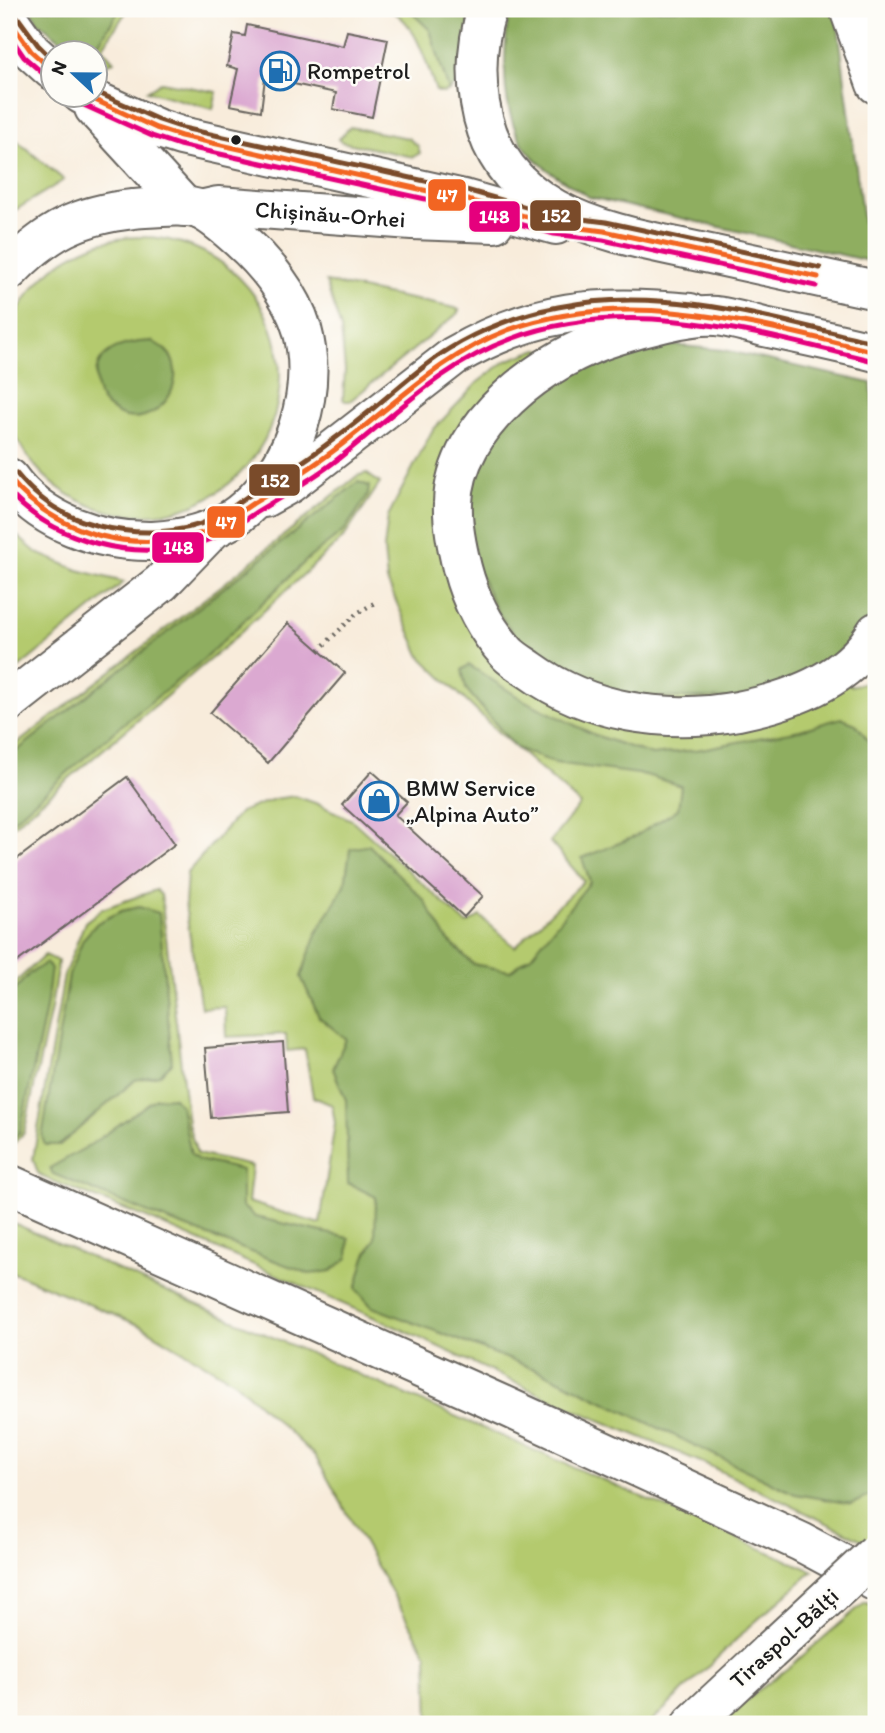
<svg xmlns="http://www.w3.org/2000/svg" width="885" height="1733" font-family="Itim,sans-serif">
	<style>
		.green { fill: #b4ca6e; stroke: #687345; stroke-width: 2 }
		.forest { fill: #8fae61; stroke: #56653e; stroke-width: 2 }
		.building { fill: #dba9d1 }
		.lines { fill: none; stroke-linecap: round; stroke-linejoin: round }
		.primary-casing { stroke: #69655f; stroke-width: 42 }
		.trunk-casing { stroke: #69655f; stroke-width: 42 }
		.path { stroke: #69655f; stroke-width: 4.5; stroke-dasharray: 2 5; stroke-linecap: butt }
		.primary { stroke: #fff; stroke-width: 38 }
		.trunk { stroke: #fff; stroke-width: 38 }
		.trunk-bridge-casing { stroke: #69655f; stroke-width: 42; stroke-linecap: butt }
		.trunk-bridge { stroke: #fff; stroke-width: 38 }
		.bus-1-casing { stroke: #fdfcf7; stroke-width: 10 }
		.bus-2-casing { stroke: #fdfcf7; stroke-width: 10 }
		.bus-3-casing { stroke: #fdfcf7; stroke-width: 10 }
		.bus-1 { stroke: #f26522; stroke-width: 5 }
		.bus-2 { stroke: #e5007d; stroke-width: 5 }
		.bus-3 { stroke: #7a4b2a; stroke-width: 5 }
		.bus-dot { fill: #1c1c1c; stroke: #fdfcf7; stroke-width: 2.5 }
		.labels { text-anchor: middle; dominant-baseline: central; stroke-width: 5; stroke-linejoin: round; paint-order: stroke }
		.poi-label { font-size: 23px; fill: #1c1c1c; stroke: #fdfcf7; text-anchor: start }
		.street-label { font-size: 23px; fill: #1c1c1c; stroke: #fdfcf7 }
		.line-badge { stroke: #fdfcf7; stroke-width: 2.5 }
		.badge-label { font-size: 19px; text-anchor: middle; font-weight: bold; fill: #fff }
	</style>
	<rect width="100%" height="100%" fill="#fdfcf7"/>
	<filter id="ink" filterUnits="userSpaceOnUse"><feTurbulence type="fractalNoise" baseFrequency=".0143" numOctaves="2"/><feDisplacementMap in="SourceGraphic" scale="14" xChannelSelector="R" yChannelSelector="G"/><feConvolveMatrix kernelMatrix="1 2 1 2 8 2 1 2 1" color-interpolation-filters="sRGB"/></filter>
	<filter id="wash" filterUnits="userSpaceOnUse"><feTurbulence type="fractalNoise" baseFrequency=".00686" numOctaves="4" result="noise"/><feDisplacementMap in="SourceGraphic" scale="28" xChannelSelector="R" yChannelSelector="G"/><feGaussianBlur stdDeviation="1.57" result="paint"/><feColorMatrix in="noise" values="0 0 0 0 0 0 0 0 0 0 0 0 0 0 0 0 0 1.4 0 .05"/><feComposite in="paint" operator="in"/></filter>
	<g filter="url(#wash)">
		<rect width="100%" height="100%" fill="#f8ecdb"/>
		<g class="green">
			<polygon points="120,9 128,9 102,48 114,61 101,68 95,65 93,52"/>
			<path d="M 385,9 L 408,9 L 430,30 L 449,91 L 443,93 L 436,91 C 427,66 415,15 385,9 Z"/>
			<polygon points="161,82 217,92 213,109 147,91"/>
			<polygon points="350,127 408,138 418,146 420,153 413,157 342,142 339,139"/>
			<polygon points="9,134 64,180 9,214"/>
			<circle cx="141" cy="376" r="139"/>
			<polygon points="326,282 455,308 459,310 457,314 350,401 345,401 343,399 345,370 341,329"/>
			<polygon points="538,349 545,351 851,686 867,682 876,695 876,1547 708,1465 561,1404 405,1331 147,1218 45,1178 38,1173 33,1159 64,975 85,922 102,909 156,890 161,895 188,1124 197,1154 252,1166 248,1202 320,1224 335,1123 332,1105 313,1097 305,1049 287,1051 286,1034 226,1037 225,1007 201,1008 185,905 187,873 240,812 274,799 295,796 318,804 352,820 467,924 480,916 515,947 584,881 550,842 580,804 498,732 421,657 387,581 384,549 388,516 432,431 478,382 506,361"/>
			<polygon points="366,473 380,483 344,537 227,645 9,829 9,750 225,583 357,476"/>
			<polygon points="9,529 37,553 78,570 124,582 9,676"/>
			<polygon points="45,955 58,961 51,1009 24,1133 9,1148 9,988"/>
			<polygon points="9,1221 143,1281 813,1571 747,1629 649,1724 429,1724 427,1655 315,1456 235,1382 141,1326 9,1271"/>
			<polygon points="865,1602 876,1608 876,1724 719,1724 732,1711 793,1664"/>
		</g>
		<g class="forest">
			<polygon points="31,9 120,9 93,52 76,52 37,21"/>
			<polygon points="408,9 470,9 465,76 449,91 430,30"/>
			<path d="M 511,9 L 833,9 L 837,17 L 868,261 L 589,197 C 566,182 537,167 522,143 C 500,106 504,56 508,16 Z"/>
			<path d="M 152,341 C 160,346 169,351 172,359 C 186,391 152,428 120,415 C 112,411 104,406 100,398 C 97,391 96,384 96,377 C 96,347 129,342 152,341 Z"/>
			<polygon points="651,343 724,350 871,383 876,442 876,611 829,664 743,699 606,696 525,649 497,611 477,569 469,526 471,482 485,448 511,414 581,362"/>
			<polygon points="358,482 369,486 368,495 344,531 309,558 202,661 117,729 9,824 9,757"/>
			<polygon points="469,665 523,700 595,735 652,755 696,750 800,730 841,718 856,724 870,743 876,802 876,1493 852,1504 795,1494 545,1373 372,1307 356,1289 365,1257 375,1239 376,1197 348,1183 346,1100 333,1069 346,1039 319,1017 301,977 316,934 345,885 350,849 369,845 424,900 447,939 473,964 510,971 531,956 590,882 582,858 634,837 678,809 681,786 646,775 555,763 516,748 466,689 462,670"/>
			<polygon points="139,907 159,913 172,1063 159,1075 135,1080 60,1145 45,1145 42,1137 69,975 83,939 97,923 121,911"/>
			<polygon points="46,963 51,968 46,1009 20,1132 9,1142 9,996 29,974"/>
			<polygon points="173,1097 181,1106 191,1154 198,1160 242,1170 242,1206 255,1217 349,1238 348,1258 331,1271 310,1274 158,1217 53,1174 50,1168 90,1145 156,1098"/>
		</g>
		<g id="blocks">
			<g class="building">
				<polygon points="247,25 343,46 347,31 388,39 372,117 333,109 336,93 265,78 261,111 230,105 238,69 227,66 234,34 245,36"/>
				<polygon points="288,623 345,673 268,763 210,713"/>
				<polygon points="372,771 407,802 395,815 483,896 464,917 342,805"/>
				<polygon points="127,777 175,844 9,968 9,865"/>
				<polygon points="283,1042 288,1112 211,1118 205,1048"/>
			</g>
		</g>
	</g>
	<g filter="url(#ink)">
		<use href="#blocks" fill-opacity="0" stroke="#69655f" stroke-width="2"/>
		<g class="lines">
			<defs>
				<g id="primary">
					<polyline points="9,20 31,51 52,70"/>
					<polyline points="81,94 156,128 181,136 464,199 556,225"/>
					<polyline points="94,108 185,207"/>
					<path id="s1" d="M 200,210 L 218,206 L 412,220 L 494,223"/>
					<path d="M 9,271 C 47,231 78,215 133,209 C 150,208 186,203 201,210 C 214,217 228,229 239,239 C 265,262 292,295 302,329 C 319,391 294,466 246,508 C 222,530 186,539 153,541 C 100,542 41,523 9,478"/>
					<path d="M 264,498 L 289,484 L 454,356 C 536,309 597,304 690,313"/>
					<polyline points="9,702 161,583 214,528"/>
				</g>
				<g id="trunk">
					<path d="M 487,9 C 477,40 475,70 480,103 C 499,220 614,233 710,254 C 766,266 821,278 876,290"/>
					<polyline points="849,9 876,84"/>
					<path d="M 876,352 C 839,343 802,335 764,327 C 749,323 732,318 716,316 C 690,314 640,328 615,336 C 545,357 455,424 453,503 C 452,524 457,548 462,568 C 470,599 486,630 508,654 C 514,660 523,665 530,670 C 589,713 667,724 738,711 C 789,701 849,680 876,632"/>
					<polyline points="9,1184 507,1407 801,1542 876,1582"/>
					<polyline points="692,1724 769,1652"/>
				</g>
			</defs>
			<use href="#primary" class="primary-casing"/>
			<use href="#trunk" class="trunk-casing"/>
			<polyline class="path" points="319,650 356,614 376,602"/>
			<use href="#primary" class="primary"/>
			<use href="#trunk" class="trunk"/>
			<defs>
				<polyline id="trunk-bridge" points="769,1652 876,1553"/>
			</defs>
			<use href="#trunk-bridge" class="trunk-bridge-casing"/>
			<use href="#trunk-bridge" class="trunk-bridge"/>
			<defs>
				<g id="bus-1">
					<polyline points="9,20 31,51 52,70"/>
					<polyline points="82,94 156,128 181,136 464,199 556,225 604,231 818,277"/>
					<path d="M 9,478 C 33,508 64,526 101,536 C 137,545 181,543 215,528 C 230,521 242,510 255,502 C 289,482 321,462 351,437 C 401,398 447,353 508,330 C 629,286 756,324 876,352"/>
				</g>
				<g id="bus-2">
					<polyline points="9,35 24,57 46,76"/>
					<polyline points="77,102 152,136 179,145 462,207 554,234 603,240 816,286"/>
					<path d="M 9,492 C 33,519 64,535 99,544 C 137,554 182,552 218,536 C 233,530 245,519 258,511 C 286,494 313,479 338,459 C 393,416 444,363 511,339 C 630,294 756,333 874,361"/>
				</g>
				<g id="bus-3">
					<polyline points="16,15 38,45 52,59"/>
					<polyline points="94,91 159,120 183,128 466,190 558,216 606,222 820,268"/>
					<path d="M 16,473 C 37,499 66,518 99,526 C 135,535 179,535 213,519 C 227,512 240,501 253,493 C 295,469 333,441 370,411 C 396,390 421,366 449,349 C 481,329 521,314 558,307 C 664,285 773,319 876,343"/>
				</g>
			</defs>
			<use href="#bus-1" class="bus-1-casing"/>
			<use href="#bus-2" class="bus-2-casing"/>
			<use href="#bus-3" class="bus-3-casing"/>
			<use href="#bus-1" class="bus-1"/>
			<use href="#bus-2" class="bus-2"/>
			<use href="#bus-3" class="bus-3"/>
		</g>
	</g>
	<defs>
		<symbol id="fuel-ring" viewBox="-11 -11 22 22"><circle r="9.5" fill="#fdfcf7" stroke="#1f6fb2" stroke-width="1.5"/><path d="M-5.5-6h7V0h2V4h1.3V-2.5L3-4.5l.8-.8L6-3V5H2.5V1h-1V6h-7ZM-4.2-4.7v3.2H.2V-4.7Z" fill="#1f6fb2"/></symbol>
		<symbol id="shop-ring" viewBox="-11 -11 22 22"><circle r="9.5" fill="#fdfcf7" stroke="#1f6fb2" stroke-width="1.5"/><path d="M-5-2.5h2.3a2.7 3.5 0 0 1 5.4 0H5L5.5 6h-11ZM-1.5-2.5h3a1.5 2.3 0 0 0-3 0Z" fill="#1f6fb2"/></symbol>
	</defs>
	<g fill-rule="evenodd">
		<use href="#fuel-ring" x="258" y="49" width="44" height="44"/>
		<use href="#shop-ring" x="357" y="779" width="44" height="44"/>
	</g>
	<circle class="bus-dot" cx="236" cy="140" r="6"/>
	<g class="labels">
		<g class="poi-label">
			<text x="307" y="71">Rompetrol</text>
			<text x="406" y="788">BMW Service<tspan x="406" dy="26">„Alpina Auto”</tspan></text>
		</g>
		<g class="street-label">
			<text stroke="none"><textPath href="#s1" startOffset="131">Chișinău-Orhei</textPath></text>
			<text transform="translate(784 1638) rotate(-42)">Tiraspol-Bălți</text>
		</g>
	</g>
	<g class="line-badge">
		<rect x="427" y="178" width="40" height="34" rx="7" fill="#f26522"/>
		<rect x="529" y="199" width="53" height="33" rx="7" fill="#7a4b2a"/>
		<rect x="468" y="200" width="53" height="33" rx="7" fill="#e5007d"/>
		<rect x="248" y="463" width="53" height="34" rx="7" fill="#7a4b2a"/>
		<rect x="206" y="505" width="40" height="34" rx="7" fill="#f26522"/>
		<rect x="151" y="531" width="54" height="33" rx="7" fill="#e5007d"/>
	</g>
	<g class="badge-label">
		<text x="447" y="202">47</text>
		<text x="556" y="222">152</text>
		<text x="494" y="223">148</text>
		<text x="275" y="487">152</text>
		<text x="226" y="529">47</text>
		<text x="178" y="554">148</text>
	</g>
	<rect width="885" height="1733" fill="none" stroke="#fdfcf7" stroke-width="35"/>
	<g transform="translate(74 74) rotate(292)"><circle r="33" fill="#fdfcf7" stroke="#a3a29f" stroke-width="2"/>
	<path d="M0-5L12 26L0 18L-12 26Z" fill="#1f6fb2"/>
	<text y="-10" font-size="19" font-weight="bold" text-anchor="middle" fill="#1c1c1c">N</text>
	</g>
</svg>
